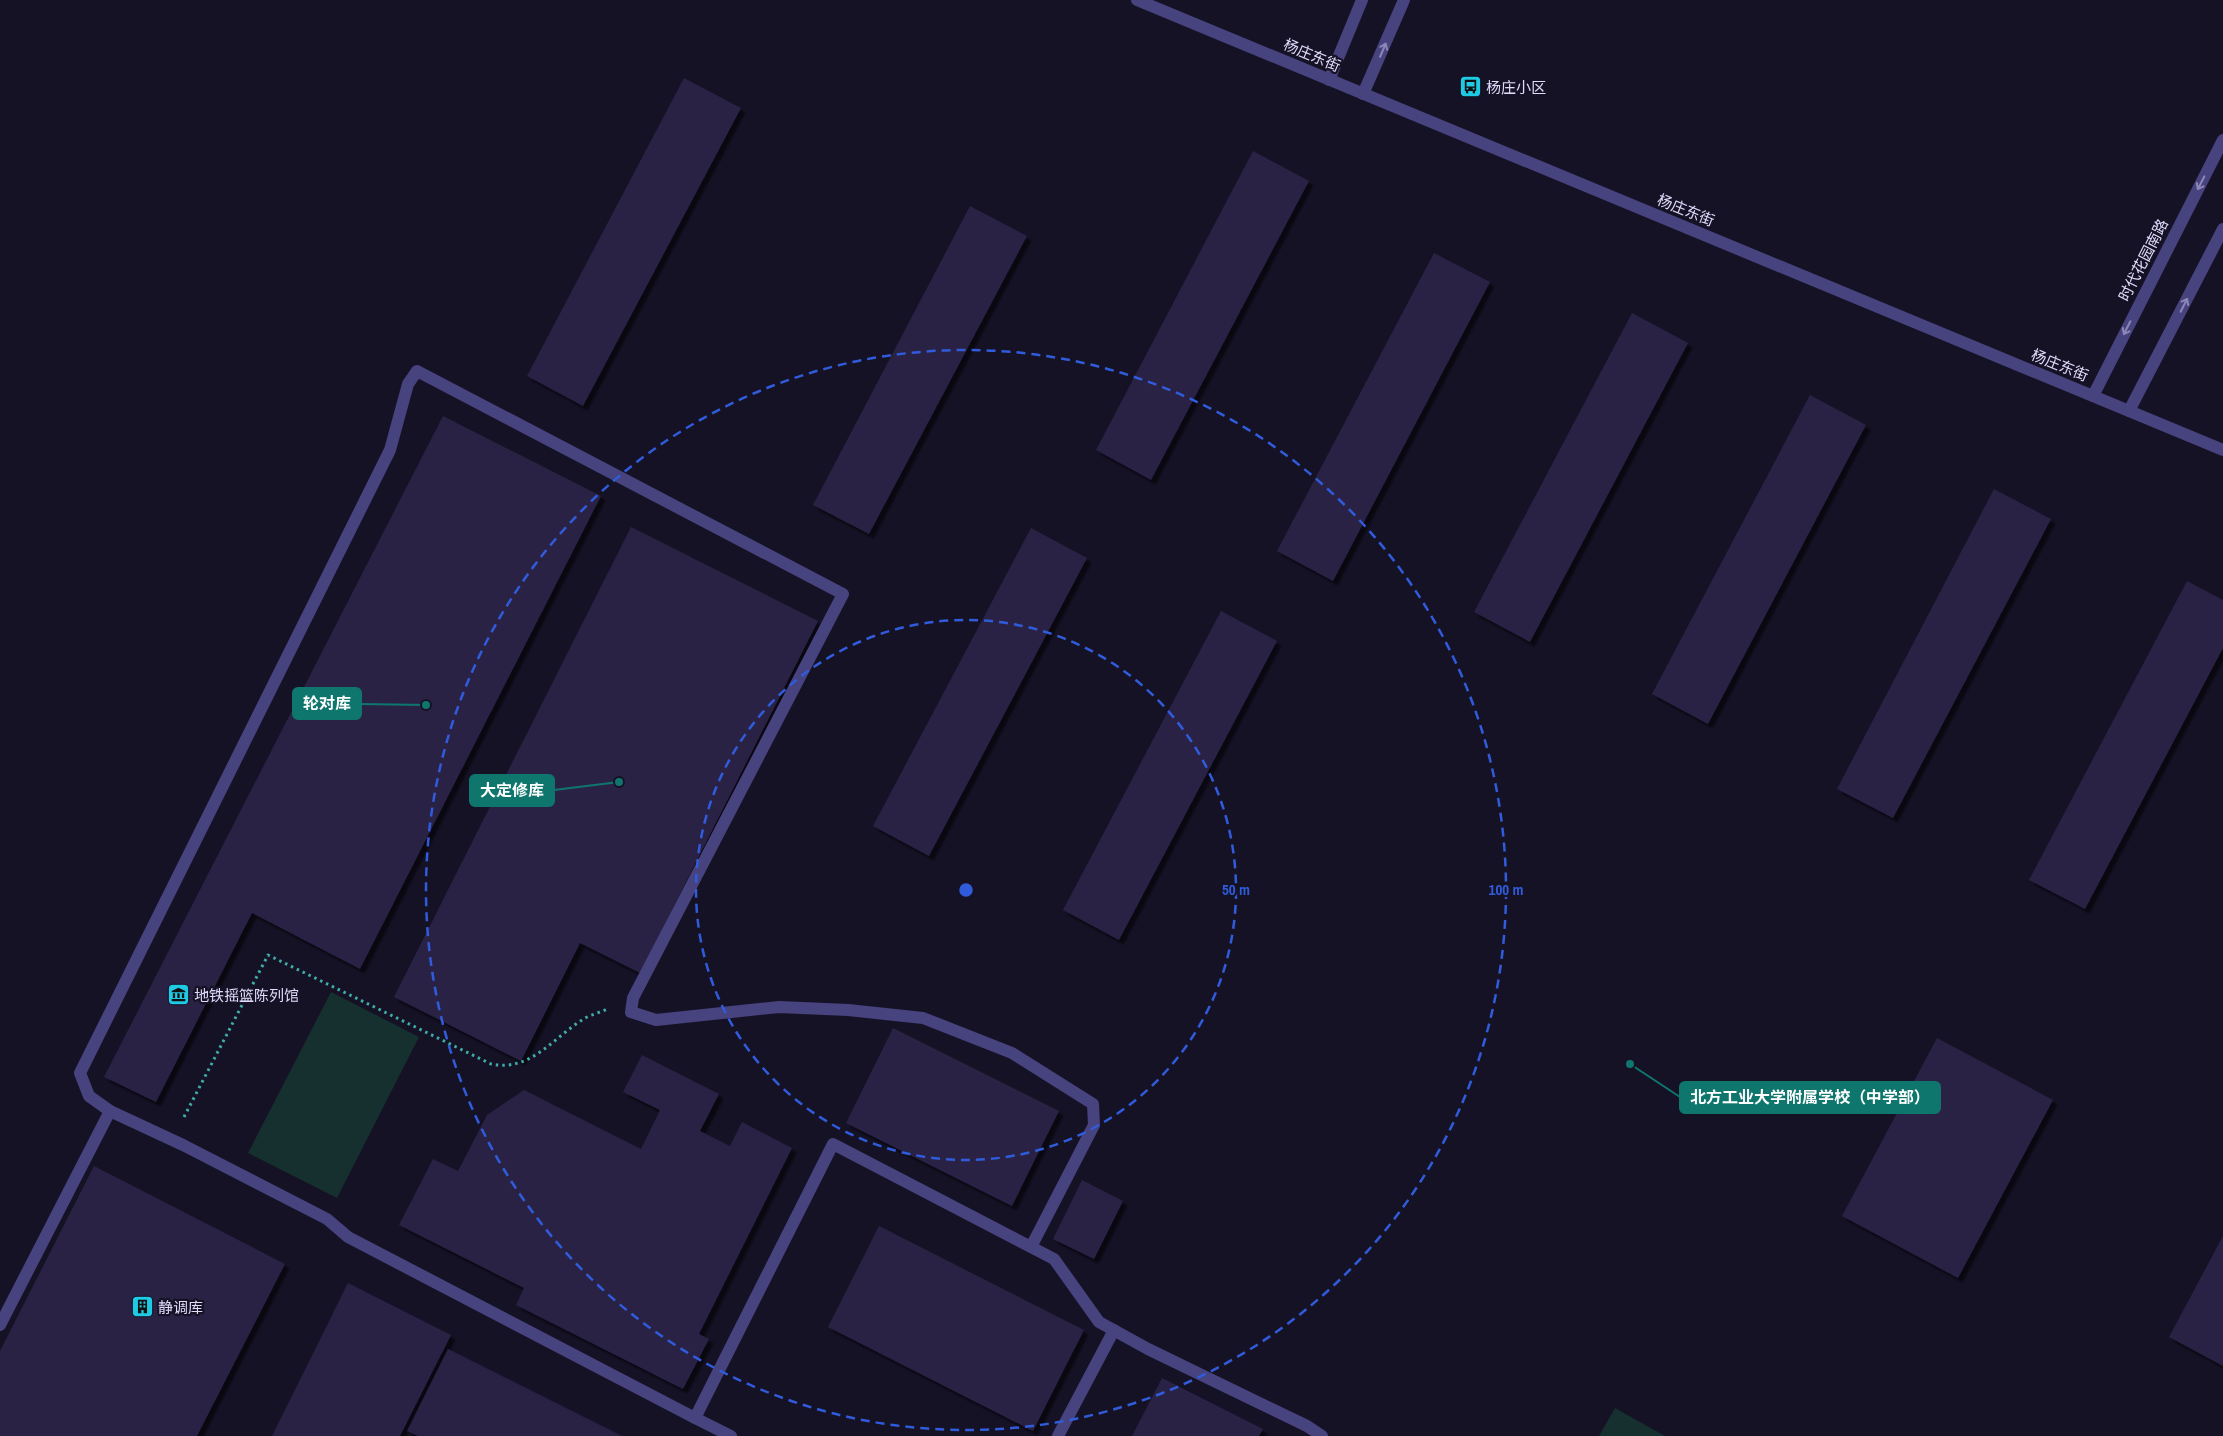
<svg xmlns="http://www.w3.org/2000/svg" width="2223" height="1436" font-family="'Archivo Narrow','Noto Sans SC',sans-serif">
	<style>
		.green { fill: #162f2f }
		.building { fill: #292144; filter: url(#shadow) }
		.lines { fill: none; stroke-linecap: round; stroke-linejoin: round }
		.path { stroke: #3faca8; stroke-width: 3; stroke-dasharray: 2.5 4; stroke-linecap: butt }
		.service { stroke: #47437f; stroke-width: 12 }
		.tertiary { stroke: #47437f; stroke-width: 12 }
		.oneway { stroke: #8c87b7 }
		.ring { fill: none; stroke: #305cdc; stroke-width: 2.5; stroke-dasharray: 9 6 }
		.labels { text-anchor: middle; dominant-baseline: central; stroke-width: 4.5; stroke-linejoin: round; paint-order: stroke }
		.street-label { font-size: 15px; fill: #e0dbfb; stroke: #161226 }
		.poi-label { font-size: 15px; fill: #e0dbfb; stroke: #161226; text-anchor: start }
		.centre { fill: #305cdc; stroke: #161226; stroke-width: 2.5 }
		.ring-label { font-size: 15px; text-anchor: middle; font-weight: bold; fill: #305cdc; stroke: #161226; stroke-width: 4.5; stroke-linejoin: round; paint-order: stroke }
		.leader { fill: none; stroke: #0f766e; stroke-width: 2 }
		.callout-dot { fill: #0f766e; stroke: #161226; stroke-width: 2 }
		.callout { fill: #0f766e; stroke: #0f766e; stroke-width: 2 }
		.callout-label { font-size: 16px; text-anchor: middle; font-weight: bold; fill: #fff }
	</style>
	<defs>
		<filter id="shadow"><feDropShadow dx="4.5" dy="4.5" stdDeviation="1" flood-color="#0009"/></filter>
	</defs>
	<rect width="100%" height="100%" fill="#161226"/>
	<g class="green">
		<polygon points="331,992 419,1037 337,1198 248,1153"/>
		<polygon points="1615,1408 1665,1436 1599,1436"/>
	</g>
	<g class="building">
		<polygon points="684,78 741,108 583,406 527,376"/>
		<polygon points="1253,151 1309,181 1151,480 1096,450"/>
		<polygon points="970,206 1027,236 869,534 813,505"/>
		<polygon points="1434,253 1490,282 1333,581 1277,551"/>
		<polygon points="1632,313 1688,343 1530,642 1474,612"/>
		<polygon points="1810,395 1866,425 1708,724 1652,694"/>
		<polygon points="443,416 601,496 360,969 252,913 156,1102 104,1077"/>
		<polygon points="1994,489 2051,519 1893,818 1837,789"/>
		<polygon points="631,527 818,621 640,973 580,943 521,1061 394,997"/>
		<polygon points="1031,528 1087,558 929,856 873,826"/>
		<polygon points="2187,581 2223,600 2223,648 2085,909 2029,880"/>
		<polygon points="1221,611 1277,641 1119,940 1063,910"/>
		<polygon points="893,1028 1059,1111 1012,1206 846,1123"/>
		<polygon points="1937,1038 2053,1100 1958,1278 1842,1216"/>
		<polygon points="642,1055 719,1094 700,1131 730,1146 742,1122 792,1148 699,1334 709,1339 683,1389 516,1305 524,1288 399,1225 433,1159 458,1171 487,1115 524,1090 641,1149 660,1110 623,1092"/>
		<polygon points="94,1166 285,1264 197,1436 0,1436 0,1351"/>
		<polygon points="1082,1180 1123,1201 1094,1259 1053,1239"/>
		<polygon points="879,1226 1084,1330 1033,1431 828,1327"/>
		<polygon points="2223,1236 2223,1366 2169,1337"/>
		<polygon points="348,1283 451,1335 400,1436 272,1436"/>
		<polygon points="448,1349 622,1436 418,1436 407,1431"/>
		<polygon points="1162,1378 1263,1429 1259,1436 1132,1436"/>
	</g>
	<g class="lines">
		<path class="path" d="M 184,1117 L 268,955 L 491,1064 C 530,1072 552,1039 582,1020 C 589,1015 599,1013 607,1009"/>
		<g class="service">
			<polyline points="1031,1247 1094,1125 1093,1104 1012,1053 923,1018 848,1010 779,1007 656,1020 631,1012 633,998 843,594 417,371 408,384 390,450 80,1073 89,1096 110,1111 183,1145 327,1219 348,1237 695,1418 833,1144 1054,1259 1099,1322 1148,1349 1307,1426 1322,1436"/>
			<polyline points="0,1325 110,1111"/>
			<polyline points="695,1418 731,1436"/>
			<polyline points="1058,1436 1114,1330"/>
		</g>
		<g class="tertiary">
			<polyline points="1137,0 2223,450"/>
			<polyline points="1329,80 1362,0"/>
			<polyline points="1363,94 1404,0"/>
			<polyline points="2093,396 2223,140"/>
			<polyline points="2129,411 2223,229"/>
		</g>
	</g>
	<defs><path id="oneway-shaft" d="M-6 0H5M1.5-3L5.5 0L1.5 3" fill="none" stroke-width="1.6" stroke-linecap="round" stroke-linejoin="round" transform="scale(1.25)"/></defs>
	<g class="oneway">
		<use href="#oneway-shaft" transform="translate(1383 50) rotate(-67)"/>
		<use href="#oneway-shaft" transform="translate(2201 183) rotate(117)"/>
		<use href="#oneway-shaft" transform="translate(2184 305) rotate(-63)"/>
		<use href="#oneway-shaft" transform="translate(2127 328) rotate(117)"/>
	</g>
	<g class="ring">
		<circle cx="966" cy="890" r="270"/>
		<circle cx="966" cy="890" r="540"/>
	</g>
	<defs>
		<symbol id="bus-square" viewBox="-11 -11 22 22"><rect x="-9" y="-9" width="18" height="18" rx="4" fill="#1ecae4" stroke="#161226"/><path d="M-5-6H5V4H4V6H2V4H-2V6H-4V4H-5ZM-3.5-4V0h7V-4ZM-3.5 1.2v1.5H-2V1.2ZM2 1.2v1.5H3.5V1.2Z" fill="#111"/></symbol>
		<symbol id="museum-square" viewBox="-11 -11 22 22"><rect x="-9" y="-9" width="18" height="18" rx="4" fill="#1ecae4" stroke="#161226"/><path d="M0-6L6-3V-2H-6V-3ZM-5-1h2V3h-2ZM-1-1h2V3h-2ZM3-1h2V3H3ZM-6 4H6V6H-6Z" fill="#111"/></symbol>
		<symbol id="building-square" viewBox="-11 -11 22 22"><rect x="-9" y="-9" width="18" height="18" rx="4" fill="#1ecae4" stroke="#161226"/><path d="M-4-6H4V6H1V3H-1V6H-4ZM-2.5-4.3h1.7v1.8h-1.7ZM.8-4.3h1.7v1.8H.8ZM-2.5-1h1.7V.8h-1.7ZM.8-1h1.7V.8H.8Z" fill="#111"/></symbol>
	</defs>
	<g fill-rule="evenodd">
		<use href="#bus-square" x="1458" y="74" width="25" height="25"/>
		<use href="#museum-square" x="166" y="982" width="25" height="25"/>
		<use href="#building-square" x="130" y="1294" width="25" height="25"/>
	</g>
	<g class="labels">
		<g class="street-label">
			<text transform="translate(1312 55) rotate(23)">杨庄东街</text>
			<text transform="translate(1686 210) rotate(22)">杨庄东街</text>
			<text transform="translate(2143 260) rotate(-63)">时代花园南路</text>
			<text transform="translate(2060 365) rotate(22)">杨庄东街</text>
		</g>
		<g class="poi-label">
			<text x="1486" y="87">杨庄小区</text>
			<text x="194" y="995">地铁摇篮陈列馆</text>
			<text x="158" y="1307">静调库</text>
		</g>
	</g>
	<circle cx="966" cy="890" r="8" class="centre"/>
	<g class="ring-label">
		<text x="1236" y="895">50 m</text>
		<text x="1506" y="895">100 m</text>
	</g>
	<path class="leader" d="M426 705L361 704M619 782L554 790M1630 1064L1680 1097"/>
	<g class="callout-dot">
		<circle cx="426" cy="705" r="5"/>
		<circle cx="619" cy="782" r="5"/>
		<circle cx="1630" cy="1064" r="5"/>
	</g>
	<g class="callout">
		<rect x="293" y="688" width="68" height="31" rx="5"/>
		<rect x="470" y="775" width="84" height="31" rx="5"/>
		<rect x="1680" y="1082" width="260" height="31" rx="5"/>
	</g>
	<g class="callout-label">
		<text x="327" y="709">轮对库</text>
		<text x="512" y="796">大定修库</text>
		<text x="1810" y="1103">北方工业大学附属学校（中学部）</text>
	</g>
</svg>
